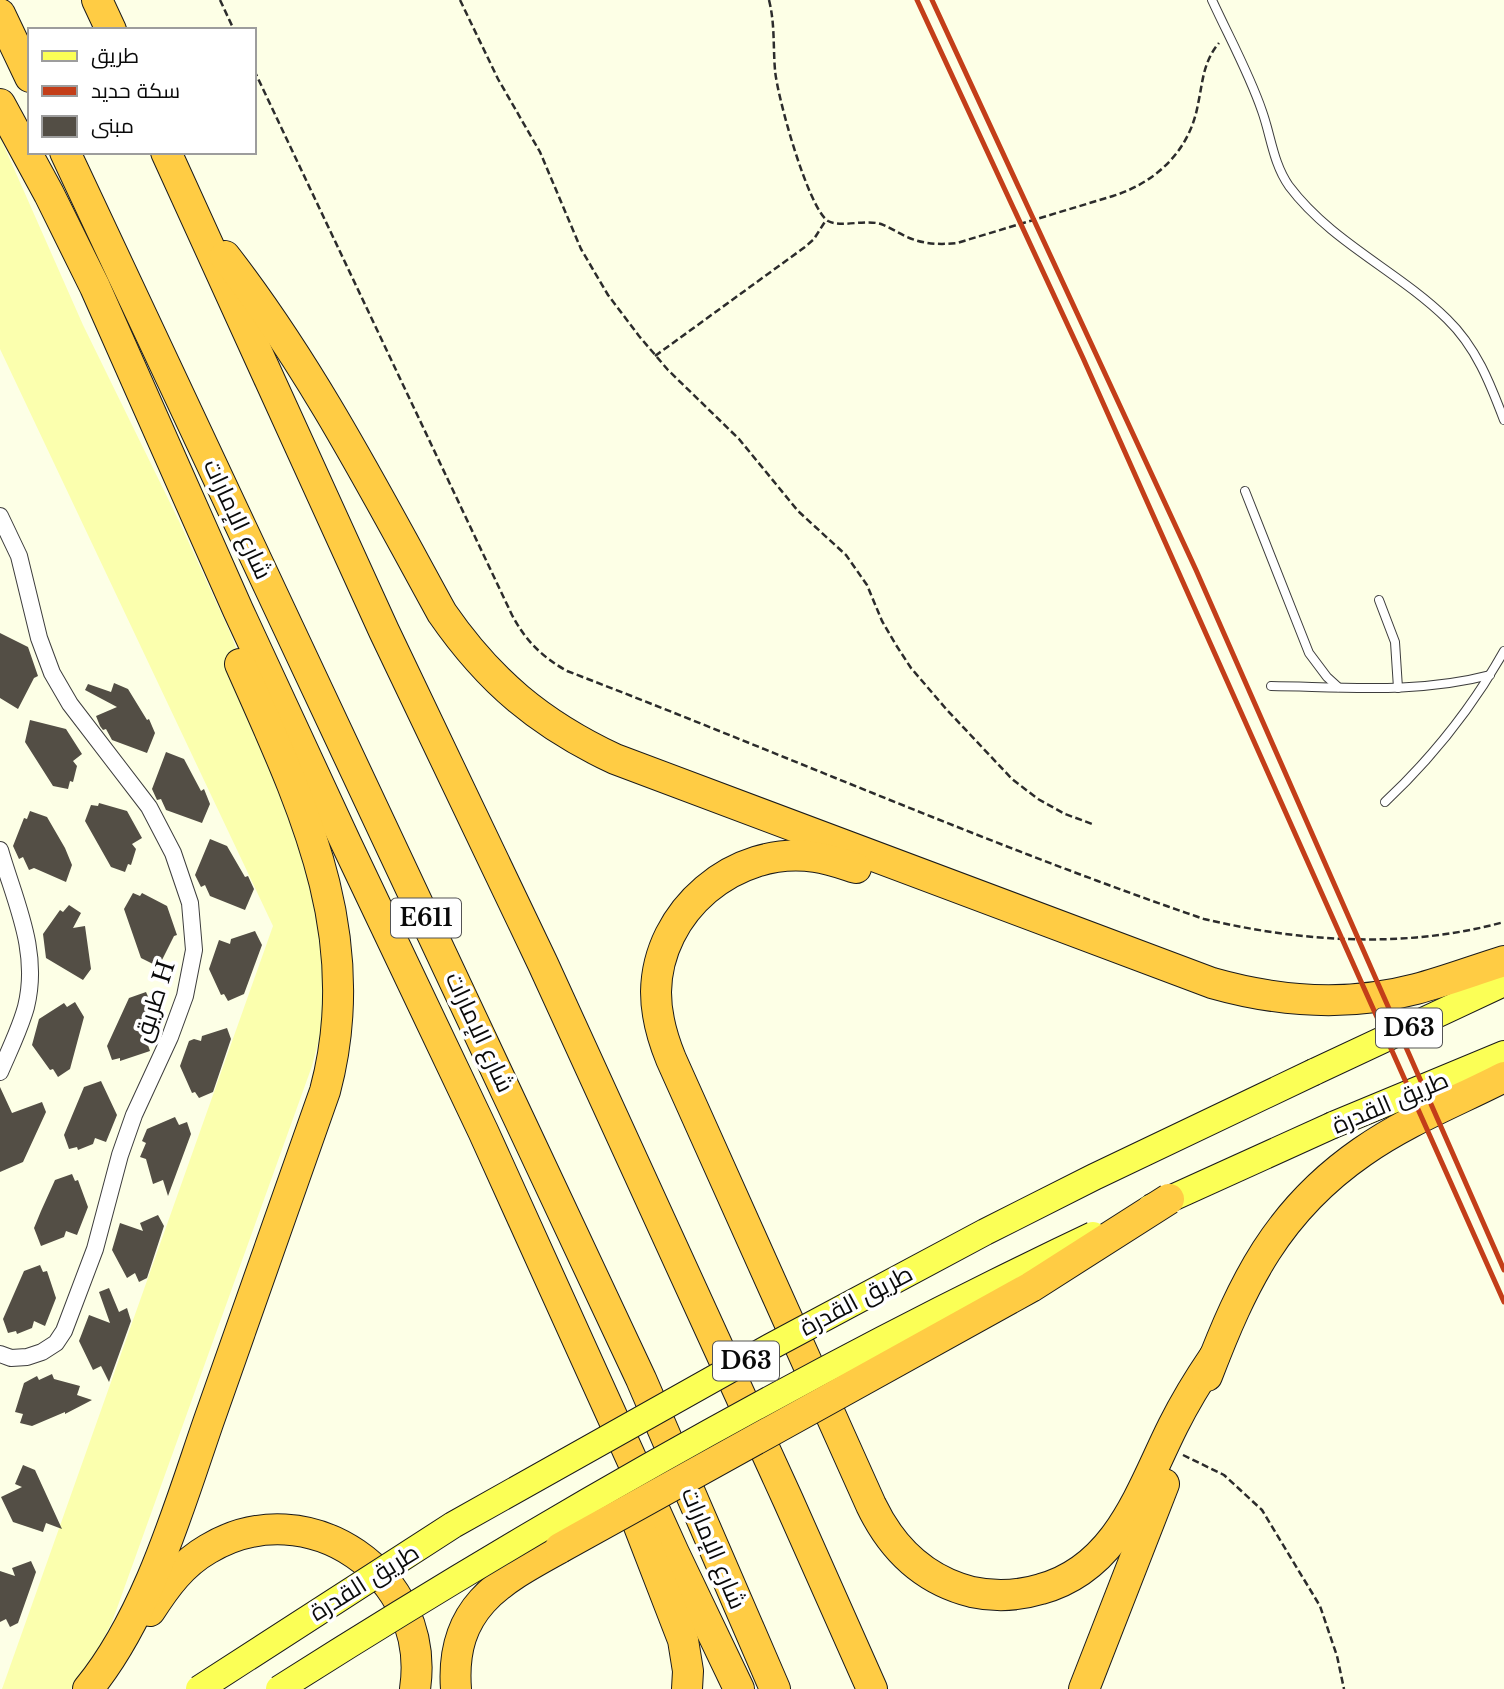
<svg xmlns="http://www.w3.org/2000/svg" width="1504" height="1689" font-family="'Libre Baskerville',Cairo,serif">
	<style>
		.sand { fill: #fbffae }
		.building { fill: #534e45 }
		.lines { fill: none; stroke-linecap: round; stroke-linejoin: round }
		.service-casing { stroke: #3d3d3d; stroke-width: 10 }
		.minor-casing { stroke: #3d3d3d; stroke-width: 18 }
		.primary-casing { stroke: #1b1b1b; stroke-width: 28 }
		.motorway-casing { stroke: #1b1b1b; stroke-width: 32 }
		.path { stroke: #2c2c2c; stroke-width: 2.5; stroke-dasharray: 7 3.5; stroke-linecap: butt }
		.service { stroke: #fff; stroke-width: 8 }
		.minor { stroke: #fff; stroke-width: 16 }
		.primary { stroke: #fbff56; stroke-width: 26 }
		.motorway { stroke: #fc4; stroke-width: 30 }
		.rail { stroke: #c33e19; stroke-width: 5 }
		.primary-bridge-casing { stroke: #1b1b1b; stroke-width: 28; stroke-linecap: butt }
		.motorway-bridge-casing { stroke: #1b1b1b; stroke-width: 32; stroke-linecap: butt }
		.primary-bridge { stroke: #fbff56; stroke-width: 26 }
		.motorway-bridge { stroke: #fc4; stroke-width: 30 }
		.labels { text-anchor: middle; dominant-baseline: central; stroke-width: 7; stroke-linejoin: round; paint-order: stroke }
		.shield { fill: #fff; stroke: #545454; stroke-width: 2 }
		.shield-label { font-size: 23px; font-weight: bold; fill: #0a0a0a }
		.street-label { font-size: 24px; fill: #0a0a0a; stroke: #fff }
	</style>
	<rect width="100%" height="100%" fill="#fdffe6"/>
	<polygon class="sand" points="0,137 83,325 179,521 229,630 316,851 327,1009 312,1066 112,1622 94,1658 71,1689 2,1689 273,926 0,349"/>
	<g class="building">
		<polygon points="0,633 28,647 38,676 34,678 18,709 0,698"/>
		<polygon points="114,683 128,689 147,720 149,719 155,733 147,753 112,740 106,729 103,730 100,726 96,716 117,707 85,690 88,684 111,692"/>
		<polygon points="30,720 66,729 82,754 73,761 77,766 73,782 70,781 68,789 53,786 25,742"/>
		<polygon points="166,752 184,759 201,791 204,789 210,804 202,823 166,810 161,799 157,800 152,789"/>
		<polygon points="99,803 127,811 142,838 132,844 136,849 131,865 128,864 125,872 111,867 85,821 91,805 98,806"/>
		<polygon points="30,811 47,817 65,848 72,865 66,882 34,868 29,870 23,857 19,859 13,846 24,818 27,819"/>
		<polygon points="210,839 227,846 245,877 248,876 254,889 245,910 210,896 205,885 201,887 195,875"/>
		<polygon points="133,893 140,896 142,893 167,906 177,935 174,936 162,960 159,958 155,965 141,958 124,909"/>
		<polygon points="69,905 81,913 73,928 85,926 91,969 83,980 46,958 43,934 60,910 63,912"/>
		<polygon points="255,931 262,945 244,994 228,1001 224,994 221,995 209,969 219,940 230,944 231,939"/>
		<polygon points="146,992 149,999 152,999 161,1026 158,1033 146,1039 150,1051 120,1061 120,1058 112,1060 107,1046 129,998"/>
		<polygon points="75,1002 84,1017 70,1069 58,1077 53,1069 50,1070 32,1045 39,1019 64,1003 67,1007"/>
		<polygon points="227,1028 231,1039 213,1092 199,1098 195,1092 192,1093 180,1066 189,1041 194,1039 201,1041 202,1036"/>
		<polygon points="101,1081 117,1115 106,1142 95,1138 93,1144 78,1150 77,1147 69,1149 64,1135 84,1087"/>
		<polygon points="0,1087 12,1113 42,1102 46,1112 23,1162 0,1172"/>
		<polygon points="175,1117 179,1125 187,1122 191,1134 168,1196 163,1180 153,1184 146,1159 140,1157 146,1143 142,1141 147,1129"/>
		<polygon points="72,1174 75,1181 78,1180 88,1207 77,1235 66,1231 64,1237 41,1246 34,1228 41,1211 55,1180"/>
		<polygon points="158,1215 164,1226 147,1278 139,1282 135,1273 127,1278 112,1250 120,1223 143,1231 140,1223"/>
		<polygon points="40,1265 43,1272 47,1271 56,1298 45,1326 34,1321 32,1328 17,1334 16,1331 8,1333 3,1319 24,1271"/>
		<polygon points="109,1288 119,1312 127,1308 131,1321 109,1382 101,1366 93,1370 79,1341 89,1315 110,1323 99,1292"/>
		<polygon points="52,1374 54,1379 80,1386 77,1395 92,1400 65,1414 65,1412 32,1426 20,1423 23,1414 15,1412 24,1383 37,1376 39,1380"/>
		<polygon points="23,1465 35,1470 62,1529 46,1523 43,1532 13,1522 1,1497 22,1487 15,1484"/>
		<polygon points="31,1561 36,1572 18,1623 10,1627 6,1619 0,1622 0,1571 15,1576 12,1568"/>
	</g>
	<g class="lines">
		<defs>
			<g id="service">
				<path d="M 1212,0 C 1229,37 1249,73 1262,111 C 1271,136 1273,163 1289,186 C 1331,242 1398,271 1447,319 C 1476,347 1490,383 1504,420"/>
				<polyline points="1245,491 1309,653 1327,677 1338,687"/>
				<polyline points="1379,600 1395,642 1398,688"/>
				<path d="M 1271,686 C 1344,687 1418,694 1490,675"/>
				<path d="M 1385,802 C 1433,757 1472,708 1504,651"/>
			</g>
			<g id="minor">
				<polyline points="0,516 19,556 39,638 52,673 70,704 149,807 173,853 190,903 194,950 185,996 170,1037 134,1115 120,1155 95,1249 64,1331 56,1343 42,1352 27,1357 11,1358 0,1354"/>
				<path d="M 0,850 C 15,902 40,951 26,1007 C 20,1029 9,1051 0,1072"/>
			</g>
			<g id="primary">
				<polyline points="1314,1072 1504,983"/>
				<polyline points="1333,1125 1504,1054"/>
			</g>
			<g id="motorway">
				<polyline points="97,0 111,30"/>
				<polyline points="0,14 30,77"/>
				<polyline points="0,104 49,194 95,287 238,610 346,843 483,1131 674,1553 739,1689"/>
				<polyline points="65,152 641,1379 775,1689"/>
				<polyline points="166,152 384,631 543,964 788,1500 872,1689"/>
				<path d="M 225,256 C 311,367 375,491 442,613 C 489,681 540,724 615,759 L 1212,983 C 1279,1002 1348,1007 1416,989 C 1446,981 1475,970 1504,961"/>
				<path d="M 856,868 C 843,864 829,859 815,857 C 735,845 657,911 656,992 C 656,1016 662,1037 671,1059 L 871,1505 C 892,1549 924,1580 972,1592 C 995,1597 1018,1596 1041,1589 C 1118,1568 1141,1490 1173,1426 C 1185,1402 1199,1379 1214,1357"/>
				<path d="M 1207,1376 C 1243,1282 1277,1211 1362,1152 C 1406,1121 1457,1101 1504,1077"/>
				<polyline points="623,1485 683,1640 688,1671 687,1689"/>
				<path d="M 150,1611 C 166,1586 182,1564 208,1549 C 308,1489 432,1575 415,1689"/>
				<path d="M 88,1689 C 147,1617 178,1510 208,1423 C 247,1313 286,1202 325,1091 C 367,935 302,804 240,664"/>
				<path d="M 456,1689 C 450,1608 498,1582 560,1548"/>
				<polyline points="1084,1689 1164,1484"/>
			</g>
		</defs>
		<use href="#service" class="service-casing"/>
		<use href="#minor" class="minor-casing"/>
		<use href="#primary" class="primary-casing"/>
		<use href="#motorway" class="motorway-casing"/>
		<g class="path">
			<polyline points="220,0 234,30"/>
			<polyline points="460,0 498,79 540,152 581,249 608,295 639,336 668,370 739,439 798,511 846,555 867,585 882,621 896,645 911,668 947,710 1012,779 1038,799 1065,814 1095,825"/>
			<path d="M 769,0 C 775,24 773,46 775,70 C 777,96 808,208 828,221 C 841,228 864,219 881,224 C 889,227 897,232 905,236 C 921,244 939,245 957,243 L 1113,196 C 1157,182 1190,150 1198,104 C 1203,81 1203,62 1219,43"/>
			<path d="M 254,70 L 512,615 C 525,640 542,657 567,671 C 779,752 988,845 1204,919 C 1302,942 1406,949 1504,922"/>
			<polyline points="655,356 805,247 814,239 826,220"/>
			<polyline points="1183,1455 1224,1475 1262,1510 1320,1606 1337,1656 1344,1689"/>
		</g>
		<use href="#service" class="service"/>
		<use href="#minor" class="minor"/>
		<use href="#primary" class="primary"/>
		<use href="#motorway" class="motorway"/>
		<g class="rail">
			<polyline points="917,0 1083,358 1504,1302"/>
			<polyline points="932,0 1196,570 1504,1270"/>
		</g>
		<defs>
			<g id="primary-bridge">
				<polyline points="1150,1208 1333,1125"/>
				<polyline points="199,1689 453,1525 770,1347 985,1232 1094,1177 1314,1072"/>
				<path d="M 279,1689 C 542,1522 812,1368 1093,1235"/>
			</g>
			<polyline id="motorway-bridge" points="560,1548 1031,1287 1169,1199"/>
		</defs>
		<use href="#primary-bridge" class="primary-bridge-casing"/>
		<use href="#motorway-bridge" class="motorway-bridge-casing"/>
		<use href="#primary-bridge" class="primary-bridge"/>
		<use href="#motorway-bridge" class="motorway-bridge"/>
	</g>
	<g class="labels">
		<g class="shield">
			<rect x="391" y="898.5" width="70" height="39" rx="5"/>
			<rect x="1376" y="1008.5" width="66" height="39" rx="5"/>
			<rect x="713" y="1341.5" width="66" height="39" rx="5"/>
		</g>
		<g class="shield-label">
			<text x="426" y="918">E611</text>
			<text x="1409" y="1028">D63</text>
			<text x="746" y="1361">D63</text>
		</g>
		<g class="street-label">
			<text transform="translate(238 519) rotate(65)">شارع الإمارات</text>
			<text transform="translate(154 1001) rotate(-72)">طريق H</text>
			<text transform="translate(480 1032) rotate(65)">شارع الإمارات</text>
			<text transform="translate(1390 1102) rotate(-23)">طريق القدرة</text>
			<text transform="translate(856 1300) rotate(-28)">طريق القدرة</text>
			<text transform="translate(714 1548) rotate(67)">شارع الإمارات</text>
			<text transform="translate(364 1582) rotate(-32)">طريق القدرة</text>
		</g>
	</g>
	<rect x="28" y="28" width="228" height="126" fill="#ffffff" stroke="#9d9d9d" stroke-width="2"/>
	<rect x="42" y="51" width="35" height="10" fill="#fbff56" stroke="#9d9d9d" stroke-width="2"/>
	<text x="91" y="63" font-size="21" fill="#0a0a0a">طريق</text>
	<rect x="42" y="86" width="35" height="10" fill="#c33e19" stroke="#9d9d9d" stroke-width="2"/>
	<text x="91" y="98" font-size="21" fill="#0a0a0a">سكة حديد</text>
	<rect x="42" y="116" width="35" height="21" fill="#534e45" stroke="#9d9d9d" stroke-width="2"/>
	<text x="91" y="133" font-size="21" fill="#0a0a0a">مبنى</text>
</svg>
